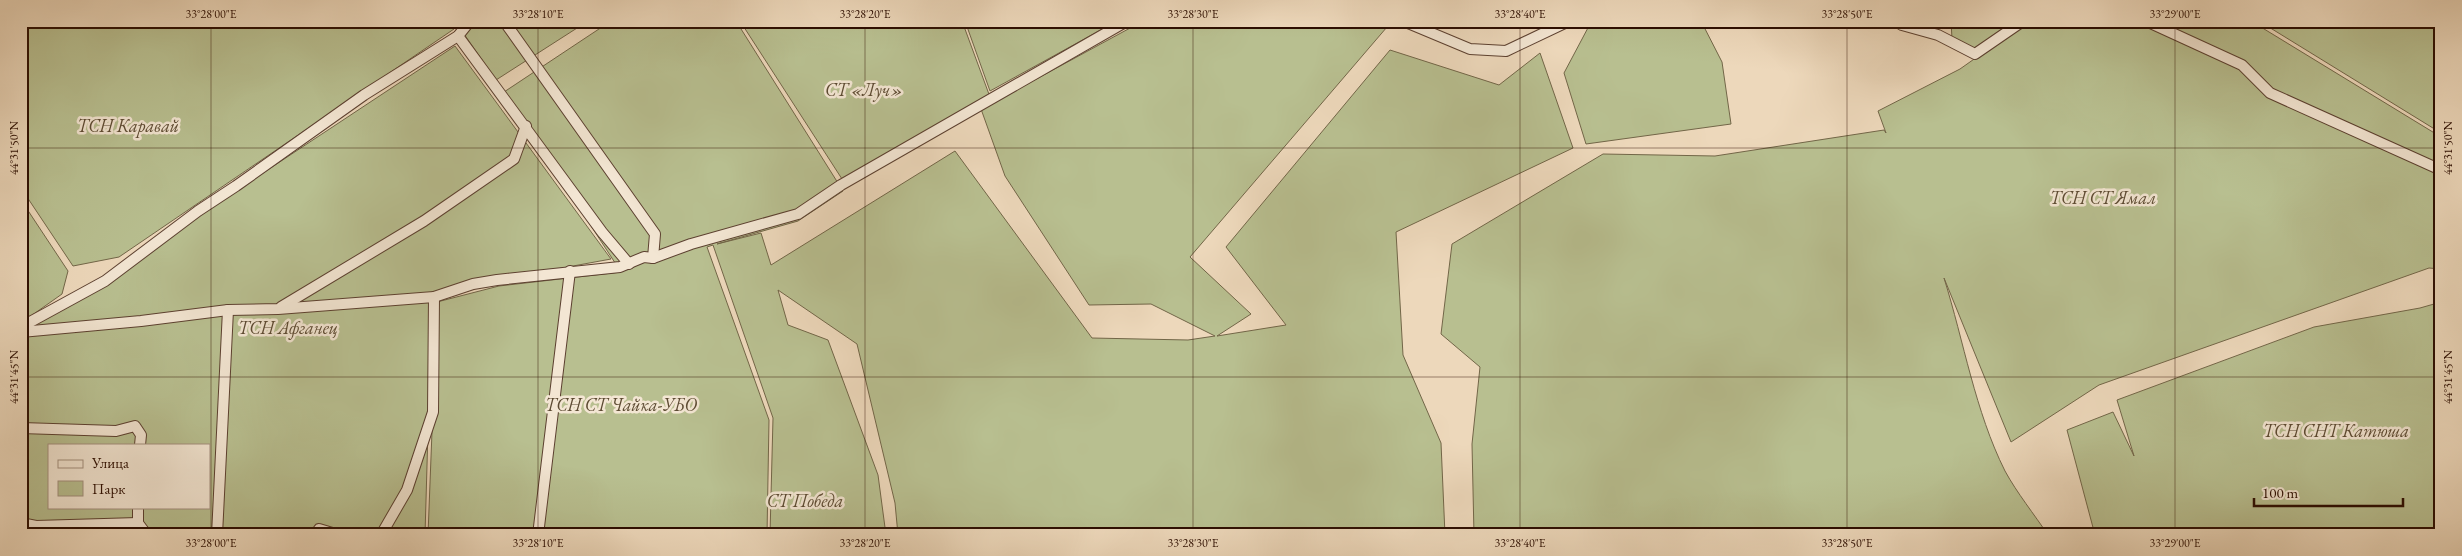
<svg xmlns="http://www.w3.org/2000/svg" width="2462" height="556" font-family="'EB Garamond',serif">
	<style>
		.green { fill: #b8bf90; stroke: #726648; fill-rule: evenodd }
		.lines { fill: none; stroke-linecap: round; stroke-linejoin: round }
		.minor-casing { stroke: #5c4030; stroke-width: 12 }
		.minor { stroke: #f3e6d3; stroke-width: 10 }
		.ticks { fill: none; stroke: #2c0d01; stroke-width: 1; stroke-opacity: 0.45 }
		.labels { text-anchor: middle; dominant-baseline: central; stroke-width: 5; stroke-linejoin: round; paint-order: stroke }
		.park-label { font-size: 18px; font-style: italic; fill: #5d4b33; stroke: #f3e6d3 }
		.neatline { fill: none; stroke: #2c0d01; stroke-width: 2 }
		.ticks-label { font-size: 12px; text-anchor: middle; fill: #2c0d01 }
	</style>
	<rect width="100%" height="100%" fill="#edd8bb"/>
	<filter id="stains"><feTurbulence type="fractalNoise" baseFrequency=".004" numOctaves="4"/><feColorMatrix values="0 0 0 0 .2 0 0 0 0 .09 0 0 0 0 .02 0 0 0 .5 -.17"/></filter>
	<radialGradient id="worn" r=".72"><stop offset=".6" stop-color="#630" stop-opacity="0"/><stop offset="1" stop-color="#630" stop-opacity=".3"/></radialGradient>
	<g class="green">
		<polygon points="21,21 449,21 454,29 119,257 73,266 21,188"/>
		<polygon points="455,21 588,21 496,80"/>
		<polygon points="611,21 736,21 843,191 798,221 717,244 761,233 771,265 955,151 1092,338 1188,340 1215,336 1151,304 1089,305 1005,176 981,109 1143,21 1378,21 1387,27 1190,257 1251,314 1217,336 1286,325 1226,247 1390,50 1499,85 1540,53 1573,148 1396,232 1403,355 1441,443 1445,535 898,535 895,503 857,344 778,290 788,325 828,340 878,475 886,535 770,535 773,418 713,245 707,247 769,420 767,535 428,535 437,302 499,286 621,272 504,92"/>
		<polygon points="740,21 962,21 990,97 842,179"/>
		<polygon points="965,21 1117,21 990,91"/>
		<polygon points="1606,21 1701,21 1722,62 1731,124 1586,144 1564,73 1590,24"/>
		<polygon points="1951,21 2014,21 1974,51 1952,39"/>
		<path d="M 2028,21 L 2251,21 L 2441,137 L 2441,269 L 2429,268 L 2099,385 L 2011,442 L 1944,278 C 1964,342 1975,411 2005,471 C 2017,493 2034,514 2048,535 L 1474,535 L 1472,444 L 1480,367 L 1441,334 L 1452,244 L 1603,154 L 1715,156 L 1884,130 L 1886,133 L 1878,111 L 1960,69 Z"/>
		<polygon points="2259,21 2441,21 2441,133"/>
		<path d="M 455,46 L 611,259 L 432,292 L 425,535 L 21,535 L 21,333 ZM 49,445 L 209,445 L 209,507 L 49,507 Z"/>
		<polygon points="21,200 68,271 62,294 21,323"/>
		<polygon points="2441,302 2441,535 2095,535 2067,430 2113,412 2134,456 2117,400 2314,327 2420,308"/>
	</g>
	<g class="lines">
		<defs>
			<g id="minor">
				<polyline points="504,21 655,234 653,258"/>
				<polyline points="1403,21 1470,49 1506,51 1569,21"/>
				<polyline points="1896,21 1902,25 1938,35 1975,54 2023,21"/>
				<polyline points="2146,21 2242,65 2270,93 2441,170"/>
				<polyline points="458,36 602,232 629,264"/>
				<polyline points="281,307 424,221 514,159 526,126"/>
				<polyline points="21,327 105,281 198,211 236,186 364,95 458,36 470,21"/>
				<polyline points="21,332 141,321 228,310 278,309 434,297 473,284 497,280 620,267 644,257 653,258 691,244 798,214 841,185 1127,21"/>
				<polyline points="21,428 116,431 135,426 141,435 140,445"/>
				<polyline points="21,523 36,526 138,523 147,535"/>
				<polyline points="138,523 138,507"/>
				<polyline points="217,535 228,310"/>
				<polyline points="316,535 319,529 339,535"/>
				<polyline points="381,535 407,490 433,412 434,297"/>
				<polyline points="538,535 570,271"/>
			</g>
		</defs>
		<use href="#minor" class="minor-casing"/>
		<use href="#minor" class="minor"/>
	</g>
	<path class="ticks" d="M 211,21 L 211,535M 538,21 L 538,535M 865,21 L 865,535M 1193,21 L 1193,535M 1520,21 L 1520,535M 1847,21 L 1847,535M 2175,21 L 2175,535M 21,148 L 2441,148M 21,377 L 2441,377"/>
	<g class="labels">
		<g class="park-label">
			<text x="864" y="89">СТ «Луч»</text>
			<text x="128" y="125">ТСН Каравай</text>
			<text x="2103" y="197">ТСН СТ Ямал</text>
			<text x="288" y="327">ТСН Афганец</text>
			<text x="621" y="404">ТСН СТ Чайка-УБО</text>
			<text x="2336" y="430">ТСН СНТ Катюша</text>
			<text x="805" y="500">СТ Победа</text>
		</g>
	</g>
	<rect width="2462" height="556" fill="none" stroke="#edd8bb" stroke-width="55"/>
	<rect x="48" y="444" width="162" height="65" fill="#f3e6d3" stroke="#a38f7f"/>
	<rect x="58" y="460" width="25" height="8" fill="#f3e6d3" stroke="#a38f7f"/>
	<text x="92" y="468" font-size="15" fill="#2c0d01">Улица</text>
	<rect x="58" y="481" width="25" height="15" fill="#b8bf90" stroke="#a38f7f"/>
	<text x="92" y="494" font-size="15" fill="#2c0d01">Парк</text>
	<path d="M2254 498v8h149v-8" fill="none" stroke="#2c0d01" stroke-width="2.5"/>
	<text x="2262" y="498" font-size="15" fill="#2c0d01" stroke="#f3e6d3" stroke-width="4" paint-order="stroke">100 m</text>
	<rect x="28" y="28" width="2406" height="500" class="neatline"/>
	<g class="ticks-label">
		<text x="211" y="18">33°28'00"E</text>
		<text x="538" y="18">33°28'10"E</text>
		<text x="865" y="18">33°28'20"E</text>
		<text x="1193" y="18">33°28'30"E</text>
		<text x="1520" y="18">33°28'40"E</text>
		<text x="1847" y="18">33°28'50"E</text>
		<text x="2175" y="18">33°29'00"E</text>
		<text transform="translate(14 148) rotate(-90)" y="4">44°31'50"N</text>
		<text transform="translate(2448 148) rotate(-90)" y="4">44°31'50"N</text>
		<text transform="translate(14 377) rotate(-90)" y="4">44°31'45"N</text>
		<text transform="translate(2448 377) rotate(-90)" y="4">44°31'45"N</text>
		<text x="211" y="547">33°28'00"E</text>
		<text x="538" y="547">33°28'10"E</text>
		<text x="865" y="547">33°28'20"E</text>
		<text x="1193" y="547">33°28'30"E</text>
		<text x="1520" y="547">33°28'40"E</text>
		<text x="1847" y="547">33°28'50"E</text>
		<text x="2175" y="547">33°29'00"E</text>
	</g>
	<rect width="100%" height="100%" filter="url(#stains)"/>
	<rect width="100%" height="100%" fill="url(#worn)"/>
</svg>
